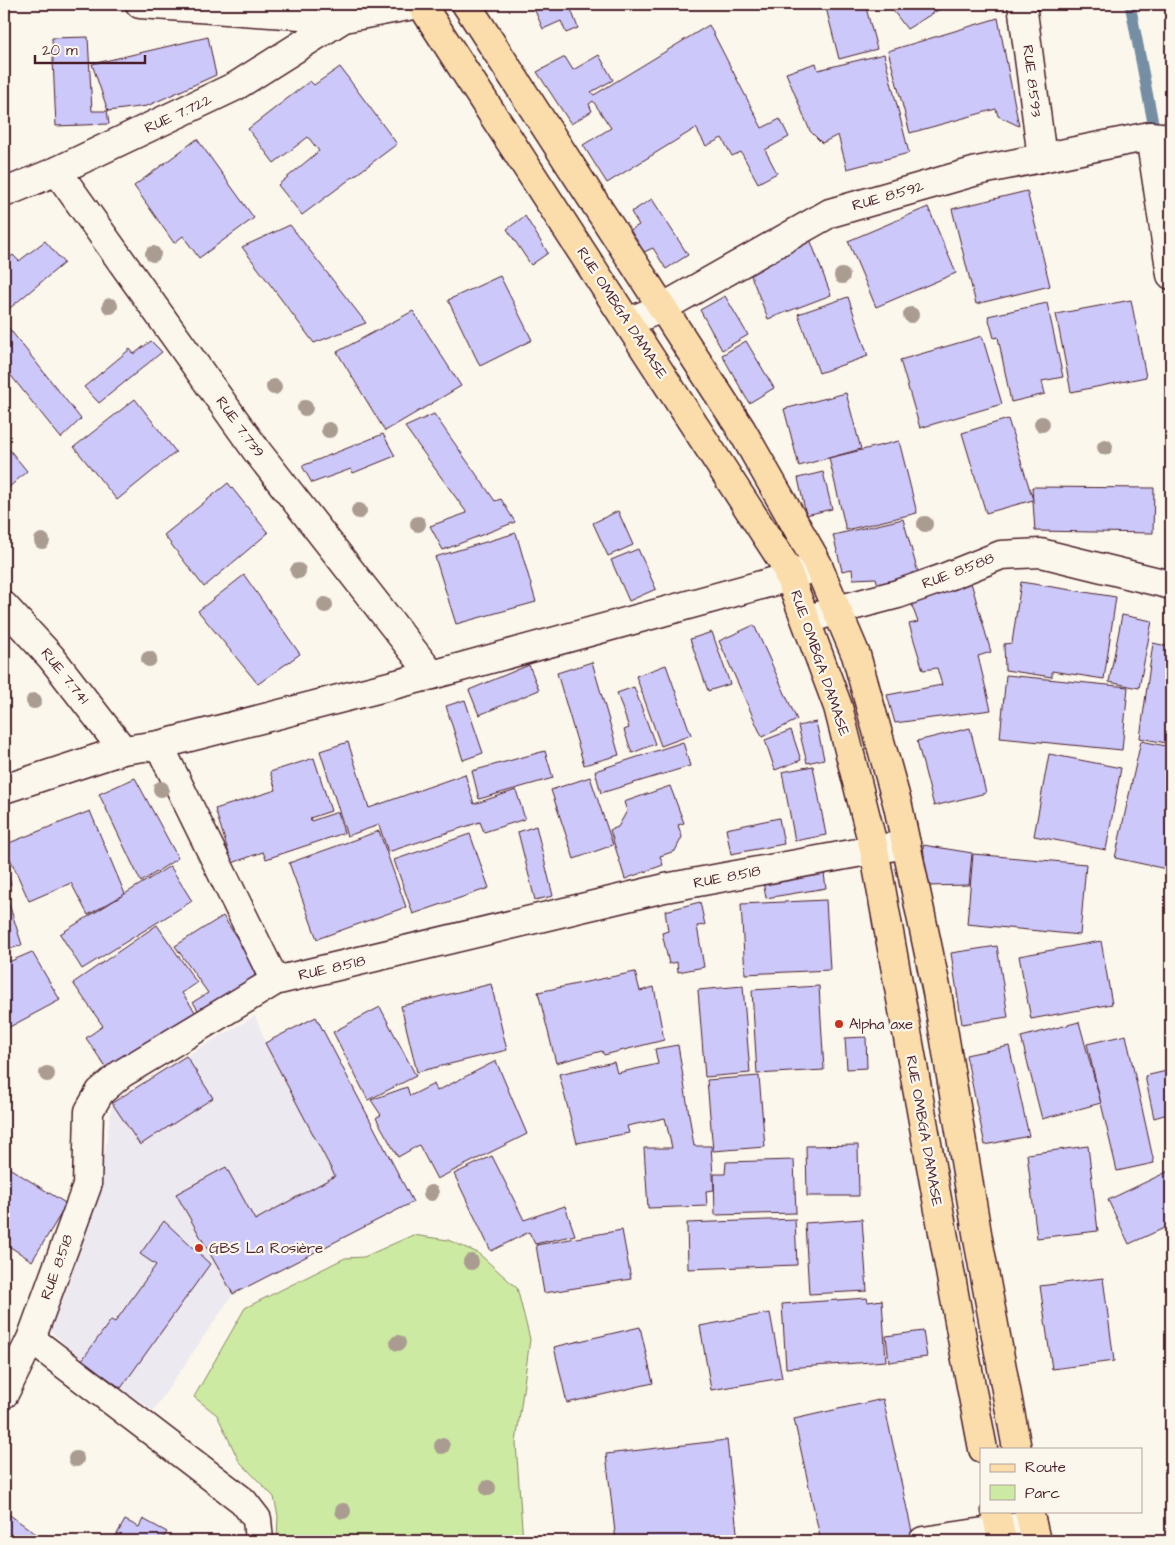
<svg xmlns="http://www.w3.org/2000/svg" width="1175" height="1545" font-family="'Architects Daughter',sans-serif">
	<style>
		.built { fill: #ede9f0 }
		.green { fill: #cceaa2; stroke: #8b8466 }
		.lines { fill: none; stroke-linecap: round; stroke-linejoin: round }
		.stream { stroke: #768ea4; stroke-width: 11 }
		.building { fill: #ccc8fa; stroke: #4a1f2b }
		.minor-casing { stroke: #4a1f2b; stroke-width: 31 }
		.major-casing { stroke: #4a1f2b; stroke-width: 31 }
		.minor { stroke: #fbf7ec; stroke-width: 28 }
		.major { stroke: #faddab; stroke-width: 28 }
		.tree { fill: #ab9c92 }
		.poi-dot { fill: #c8321e; stroke: #fbf7ec; stroke-width: 2 }
		.labels { text-anchor: middle; dominant-baseline: central; stroke-width: 4.5; stroke-linejoin: round; paint-order: stroke }
		.street-label { font-size: 15px; fill: #4a1f2b; stroke: #fbf7ec }
		.poi-label { font-size: 15px; fill: #4a1f2b; stroke: #fbf7ec; text-anchor: start }
	</style>
	<rect width="100%" height="100%" fill="#fbf7ec"/>
	<filter id="ink" filterUnits="userSpaceOnUse"><feTurbulence type="fractalNoise" baseFrequency=".02" numOctaves="2"/><feDisplacementMap in="SourceGraphic" scale="10" xChannelSelector="R" yChannelSelector="G"/><feConvolveMatrix kernelMatrix="1 2 1 2 8 2 1 2 1" color-interpolation-filters="sRGB"/></filter>
	<g filter="url(#ink)">
		<polygon class="built" points="255,1016 266,1043 316,1017 413,1202 233,1294 153,1411 82,1360 43,1324 99,1191 112,1103 186,1056"/>
		<polygon class="green" points="413,1235 448,1240 478,1253 517,1288 530,1339 516,1443 523,1541 277,1541 278,1516 274,1497 239,1461 217,1415 194,1397 245,1308 345,1258 364,1257"/>
		<g class="lines">
			<polyline class="stream" points="1130,4 1155,133"/>
		</g>
		<g class="building">
			<polygon points="532,4 569,4 578,28 566,33 561,21 543,29"/>
			<polygon points="825,4 865,4 877,49 839,59"/>
			<polygon points="888,4 948,4 907,29"/>
			<polygon points="998,18 1019,126 998,116 996,109 910,133 888,51"/>
			<polygon points="709,25 762,128 780,119 789,137 765,150 777,173 758,183 741,152 732,156 722,138 706,146 696,128 607,183 583,145 611,128 593,101 589,104 592,111 571,124 537,72 565,57 573,70 599,55 613,80 591,92 594,95"/>
			<polygon points="88,37 92,111 107,111 109,124 56,126 52,38"/>
			<polygon points="208,37 216,75 147,106 108,111 92,64"/>
			<polygon points="884,54 909,153 847,169 838,135 822,143 810,131 786,73 816,63 818,70"/>
			<polygon points="340,67 397,144 302,215 278,185 319,151 308,137 274,163 248,129 310,81 314,85"/>
			<polygon points="197,139 254,218 199,258 183,236 174,243 134,186"/>
			<polygon points="1027,191 1050,286 976,304 952,209"/>
			<polygon points="652,199 688,255 666,269 653,248 644,252 629,231 639,225 631,212"/>
			<polygon points="928,207 956,273 876,307 848,241"/>
			<polygon points="525,216 548,253 531,265 507,229"/>
			<polygon points="290,225 366,323 314,343 242,247"/>
			<polygon points="810,239 831,295 768,319 746,263"/>
			<polygon points="45,241 64,263 4,313 4,262 13,255 19,261"/>
			<polygon points="500,276 532,340 480,366 448,300"/>
			<polygon points="725,296 748,335 722,350 700,310"/>
			<polygon points="848,297 868,356 819,373 798,314"/>
			<polygon points="1131,300 1146,377 1071,392 1056,314"/>
			<polygon points="1047,303 1063,377 1042,381 1045,394 1011,402 998,337 994,338 988,316"/>
			<polygon points="413,311 461,386 385,431 337,352"/>
			<polygon points="4,322 81,419 61,438 4,367"/>
			<polygon points="982,336 1002,404 920,428 900,360"/>
			<polygon points="151,341 162,352 99,403 84,387 130,349 134,354"/>
			<polygon points="746,341 774,388 749,403 722,355"/>
			<polygon points="846,393 861,449 799,466 784,409"/>
			<polygon points="135,399 176,452 117,500 74,447"/>
			<polygon points="434,414 495,501 501,499 515,522 443,550 430,526 467,513 405,427"/>
			<polygon points="1008,419 1033,500 986,513 962,433"/>
			<polygon points="383,434 395,456 353,473 351,469 312,483 302,466"/>
			<polygon points="899,441 917,513 846,530 829,458"/>
			<polygon points="4,443 27,471 4,492"/>
			<polygon points="823,472 832,509 806,515 798,478"/>
			<polygon points="228,483 268,533 204,587 164,535"/>
			<polygon points="1032,487 1154,488 1153,533 1035,531"/>
			<polygon points="618,511 633,545 608,556 593,523"/>
			<polygon points="903,519 919,576 879,588 876,578 853,579 852,569 842,571 833,535"/>
			<polygon points="516,533 536,602 456,624 435,557"/>
			<polygon points="638,549 656,589 629,601 611,560"/>
			<polygon points="244,575 300,654 258,684 198,611"/>
			<polygon points="970,579 991,652 978,656 991,710 895,723 887,695 942,685 937,668 923,670 909,624 918,622 911,603 959,588 957,583"/>
			<polygon points="1021,582 1116,597 1104,679 1052,671 1052,677 1005,670 1004,644 1012,643"/>
			<polygon points="1122,615 1152,621 1139,688 1109,682"/>
			<polygon points="754,625 797,720 762,737 719,641"/>
			<polygon points="712,632 730,684 708,691 690,639"/>
			<polygon points="1153,643 1171,647 1171,744 1140,738"/>
			<polygon points="592,662 619,755 584,765 557,673"/>
			<polygon points="529,665 539,690 479,715 469,690"/>
			<polygon points="666,665 691,735 661,746 636,676"/>
			<polygon points="1006,675 1128,687 1122,750 1000,738"/>
			<polygon points="634,687 655,744 632,753 624,730 629,728 617,693"/>
			<polygon points="465,700 483,753 463,760 446,706"/>
			<polygon points="816,722 824,759 807,763 798,726"/>
			<polygon points="970,728 986,793 934,806 917,741"/>
			<polygon points="791,730 801,760 775,770 765,740"/>
			<polygon points="1141,741 1171,747 1171,870 1115,858"/>
			<polygon points="348,742 369,808 465,774 474,804 516,790 525,819 484,832 480,822 388,852 379,825 347,836 320,751"/>
			<polygon points="683,742 690,766 601,793 595,771"/>
			<polygon points="545,751 553,778 479,799 472,771"/>
			<polygon points="1049,754 1121,768 1106,850 1034,836"/>
			<polygon points="314,758 331,811 310,818 311,821 338,812 344,833 266,859 263,852 232,863 215,809 276,790 270,772"/>
			<polygon points="813,766 826,835 795,841 782,772"/>
			<polygon points="590,777 613,845 574,859 551,790"/>
			<polygon points="135,778 178,858 141,882 99,794"/>
			<polygon points="670,786 684,823 678,825 682,837 675,851 660,856 663,865 625,879 610,830 618,827 627,811 624,802"/>
			<polygon points="90,811 125,894 88,915 71,883 29,901 4,845"/>
			<polygon points="779,818 784,844 731,854 726,829"/>
			<polygon points="536,826 553,896 535,900 518,832"/>
			<polygon points="379,831 406,907 317,939 289,863"/>
			<polygon points="470,834 489,888 413,914 394,860"/>
			<polygon points="923,845 972,853 969,885 927,886"/>
			<polygon points="973,854 1086,864 1080,935 967,924"/>
			<polygon points="4,861 11,884 4,886"/>
			<polygon points="170,866 192,901 82,969 60,934"/>
			<polygon points="823,866 826,888 766,898 762,876"/>
			<polygon points="4,888 22,945 4,951"/>
			<polygon points="826,900 830,970 745,974 741,904"/>
			<polygon points="700,902 705,925 697,926 704,967 678,972 677,962 669,964 662,933 668,931 665,911"/>
			<polygon points="223,916 252,962 255,976 246,982 250,988 201,1015 193,1002 208,993 175,946"/>
			<polygon points="157,925 197,983 182,993 196,1013 109,1072 86,1038 103,1026 73,983"/>
			<polygon points="1101,941 1112,1004 1031,1019 1019,956"/>
			<polygon points="997,946 1008,1017 962,1024 951,953"/>
			<polygon points="32,952 60,1000 4,1030 4,964"/>
			<polygon points="635,972 640,991 654,987 664,1040 604,1055 602,1051 556,1063 538,992"/>
			<polygon points="491,984 507,1050 417,1072 401,1006"/>
			<polygon points="743,986 750,1073 705,1077 698,990"/>
			<polygon points="819,986 824,1070 757,1074 752,990"/>
			<polygon points="380,1007 416,1076 368,1100 333,1032"/>
			<polygon points="316,1017 413,1202 233,1294 176,1194 226,1167 255,1220 335,1176 265,1043"/>
			<polygon points="1079,1022 1101,1103 1042,1119 1021,1037"/>
			<polygon points="1126,1035 1154,1163 1117,1171 1087,1044"/>
			<polygon points="866,1037 867,1068 847,1069 845,1038"/>
			<polygon points="678,1045 694,1146 711,1146 714,1190 706,1191 707,1206 648,1208 644,1148 672,1148 665,1118 627,1126 629,1133 577,1143 559,1074 614,1062 617,1073 658,1064 655,1049"/>
			<polygon points="1009,1046 1029,1136 985,1145 966,1055"/>
			<polygon points="186,1056 213,1098 140,1145 112,1103"/>
			<polygon points="496,1061 527,1134 437,1179 419,1145 398,1157 376,1118 381,1115 371,1100 407,1087 410,1096 434,1084 437,1091"/>
			<polygon points="1171,1070 1171,1113 1154,1118 1145,1076"/>
			<polygon points="759,1076 765,1147 713,1151 707,1080"/>
			<polygon points="858,1145 859,1196 807,1196 806,1146"/>
			<polygon points="1088,1146 1098,1231 1037,1238 1027,1154"/>
			<polygon points="492,1156 524,1220 565,1206 575,1235 535,1244 529,1232 491,1251 454,1174"/>
			<polygon points="794,1160 796,1213 715,1215 714,1174 725,1174 726,1162"/>
			<polygon points="6,1166 67,1204 32,1261 4,1243 4,1169"/>
			<polygon points="1171,1170 1171,1225 1129,1244 1108,1200"/>
			<polygon points="795,1219 797,1265 688,1269 687,1223"/>
			<polygon points="862,1219 867,1291 809,1294 805,1223"/>
			<polygon points="164,1221 210,1264 121,1388 82,1360 111,1320 115,1322 156,1265 140,1254"/>
			<polygon points="622,1230 631,1279 544,1293 536,1245"/>
			<polygon points="1103,1278 1114,1361 1052,1369 1040,1286"/>
			<polygon points="867,1298 868,1302 882,1300 886,1361 786,1368 782,1304"/>
			<polygon points="770,1313 782,1378 711,1390 700,1326"/>
			<polygon points="640,1327 653,1383 567,1403 554,1347"/>
			<polygon points="923,1331 927,1357 889,1362 886,1336"/>
			<polygon points="883,1399 914,1541 821,1541 794,1419"/>
			<polygon points="727,1440 738,1541 616,1541 606,1454"/>
			<polygon points="4,1513 7,1513 46,1541 4,1541"/>
			<polygon points="143,1519 167,1532 162,1540 164,1541 113,1541 125,1520 139,1527"/>
		</g>
		<g class="lines">
			<defs>
				<g id="minor">
					<polyline points="140,4 344,18 419,4"/>
					<polyline points="1022,4 1042,158"/>
					<polyline points="1150,136 1171,275"/>
					<polyline points="57,171 256,450 432,675"/>
					<polyline points="4,193 57,171 236,86 344,18"/>
					<polyline points="628,322 662,308 830,213 977,171 1150,136 1171,138"/>
					<polyline points="4,606 51,657 123,750"/>
					<polyline points="806,620 837,610 898,594 946,577 1001,555 1041,553 1171,585"/>
					<polyline points="159,745 275,981"/>
					<polyline points="4,789 123,750 159,745 432,675 790,577 818,565"/>
					<polyline points="31,1339 243,1501 257,1519 259,1541"/>
					<polyline points="4,1394 31,1339 87,1186 89,1111 100,1092 121,1074 275,981 665,888 906,844"/>
					<polyline points="923,1541 1032,1525"/>
				</g>
				<g id="major">
					<polyline points="421,4 785,565 838,707 874,849 964,1349 983,1449"/>
					<polyline points="466,4 741,429 815,559 856,655 898,806 937,992 978,1239 1017,1449"/>
					<polyline points="996,1511 1002,1541"/>
					<polyline points="1029,1511 1036,1541"/>
				</g>
			</defs>
			<use href="#minor" class="minor-casing"/>
			<use href="#major" class="major-casing"/>
			<use href="#minor" class="minor"/>
			<use href="#major" class="major"/>
		</g>
		<g class="tree">
			<circle cx="153" cy="254" r="8"/>
			<circle cx="842" cy="276" r="8"/>
			<circle cx="110" cy="306" r="8"/>
			<circle cx="911" cy="315" r="8"/>
			<circle cx="274" cy="387" r="8"/>
			<circle cx="305" cy="408" r="8"/>
			<circle cx="1042" cy="424" r="8"/>
			<circle cx="329" cy="430" r="8"/>
			<circle cx="1105" cy="447" r="8"/>
			<circle cx="359" cy="511" r="8"/>
			<circle cx="418" cy="524" r="8"/>
			<circle cx="925" cy="524" r="8"/>
			<circle cx="42" cy="541" r="8"/>
			<circle cx="298" cy="571" r="8"/>
			<circle cx="325" cy="605" r="8"/>
			<circle cx="149" cy="659" r="8"/>
			<circle cx="34" cy="701" r="8"/>
			<circle cx="161" cy="789" r="8"/>
			<circle cx="47" cy="1074" r="8"/>
			<circle cx="431" cy="1193" r="8"/>
			<circle cx="471" cy="1262" r="8"/>
			<circle cx="398" cy="1343" r="8"/>
			<circle cx="442" cy="1446" r="8"/>
			<circle cx="76" cy="1459" r="8"/>
			<circle cx="488" cy="1488" r="8"/>
			<circle cx="343" cy="1511" r="8"/>
		</g>
	</g>
	<g class="poi-dot">
		<circle cx="839" cy="1024" r="5"/>
		<circle cx="199" cy="1248" r="5"/>
	</g>
	<g class="labels">
		<g class="street-label">
			<text transform="translate(1032 81) rotate(83)">RUE 8.593</text>
			<text transform="translate(178 114) rotate(-25)">RUE 7.722</text>
			<text transform="translate(888 196) rotate(-16)">RUE 8.592</text>
			<text transform="translate(622 313) rotate(57)">RUE OMBGA DAMASE</text>
			<text transform="translate(240 427) rotate(54)">RUE 7.739</text>
			<text transform="translate(958 571) rotate(-21)">RUE 8.588</text>
			<text transform="translate(820 663) rotate(71)">RUE OMBGA DAMASE</text>
			<text transform="translate(65 676) rotate(51)">RUE 7.741</text>
			<text transform="translate(727 877) rotate(-11)">RUE 8.518</text>
			<text transform="translate(332 968) rotate(-13)">RUE 8.518</text>
			<text transform="translate(924 1131) rotate(80)">RUE OMBGA DAMASE</text>
			<text transform="translate(57 1267) rotate(-70)">RUE 8.518</text>
		</g>
		<g class="poi-label">
			<text x="849" y="1024">Alpha axe</text>
			<text x="209" y="1248">GBS La Rosière</text>
		</g>
	</g>
	<rect width="1175" height="1545" fill="none" stroke="#fbf7ec" stroke-width="20"/>
	<rect x="10" y="10" width="1155" height="1525" fill="none" stroke="#4a1f2b" stroke-width="2" filter="url(#ink)"/>
	<rect x="980" y="1448" width="162" height="65" fill="#fbf7ec" stroke="#b4a19f"/>
	<rect x="990" y="1464" width="25" height="8" fill="#faddab" stroke="#b4a19f"/>
	<text x="1025" y="1472" font-size="15" fill="#4a1f2b">Route</text>
	<rect x="990" y="1485" width="25" height="15" fill="#cceaa2" stroke="#b4a19f"/>
	<text x="1025" y="1498" font-size="15" fill="#4a1f2b">Parc</text>
	<path d="M35 55v8h110v-8" fill="none" stroke="#4a1f2b" stroke-width="2.5"/>
	<text x="42" y="55" font-size="15" fill="#4a1f2b" stroke="#fbf7ec" stroke-width="4" paint-order="stroke">20 m</text>
</svg>
